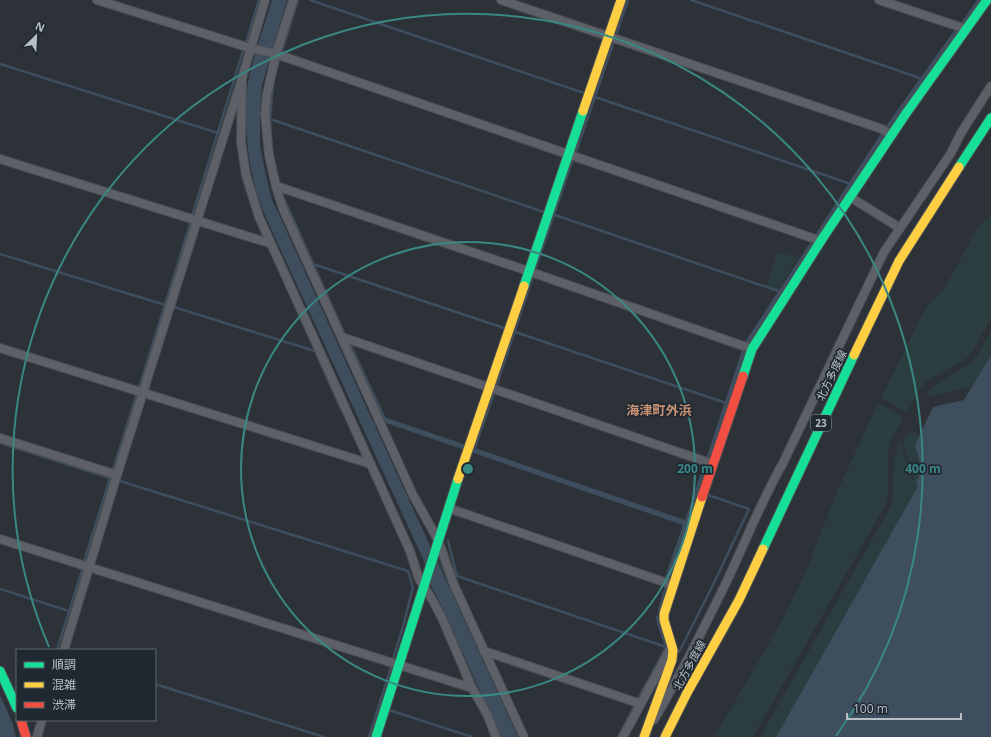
<svg xmlns="http://www.w3.org/2000/svg" width="991" height="737" font-family="'Open Sans','Noto Sans JP',sans-serif">
	<style>
		.green { fill: #2b3d3e }
		.water { fill: #3e4e5f }
		.lines { fill: none; stroke-linecap: round; stroke-linejoin: round }
		.stream { stroke: #3e4e5f; stroke-width: 2.5 }
		.street-casing { stroke: #4b4e53; stroke-width: 10 }
		.fast-casing { stroke: #4b4e53; stroke-width: 11 }
		.slow-casing { stroke: #4b4e53; stroke-width: 11 }
		.jam-casing { stroke: #4b4e53; stroke-width: 11 }
		.street { stroke: #5d6066; stroke-width: 8 }
		.fast { stroke: #16e098; stroke-width: 9 }
		.slow { stroke: #ffcf43; stroke-width: 9 }
		.jam { stroke: #f24e42; stroke-width: 9 }
		.ring { fill: none; stroke: #398884; stroke-width: 2 }
		.labels { text-anchor: middle; dominant-baseline: central; stroke-width: 3.5; stroke-linejoin: round; paint-order: stroke }
		.shield { fill: #202932; stroke: #8a929b; stroke-width: 1 }
		.shield-label { font-size: 10px; font-weight: bold; fill: #b8bfc8 }
		.street-label { font-size: 11px; fill: #b8bfc8; stroke: #202932 }
		.quarter-label { font-size: 13px; font-weight: bold; fill: #c99272; stroke: #202932 }
		.centre { fill: #398884; stroke: #202932; stroke-width: 2 }
		.ring-label { font-size: 12px; text-anchor: middle; font-weight: bold; fill: #398884; stroke: #202932; stroke-width: 3.5; stroke-linejoin: round; paint-order: stroke }
	</style>
	<rect width="100%" height="100%" fill="#2d3238"/>
	<g class="green">
		<polygon points="991,216 991,318 972,352 967,358 927,381 921,387 907,412 905,412 882,398 882,396 923,313 928,305 943,291 977,229 985,220"/>
		<polygon points="778,252 798,258 778,290 766,286"/>
		<polygon points="991,331 991,355 971,388 966,388 927,397 926,395 931,388 972,362 977,356"/>
		<polygon points="881,404 901,416 902,420 890,442 888,448 888,493 886,504 753,737 714,737 782,621 806,571 838,489 877,406"/>
		<path d="M 912,431 L 919,436 L 915,445 L 922,470 L 916,482 L 918,486 L 776,737 L 760,737 L 891,506 C 897,485 889,459 900,440 L 911,478 L 913,480 L 914,478 L 903,443 L 906,436 Z"/>
		<polygon points="441,557 521,737 499,737 431,592"/>
	</g>
	<g class="water">
		<path d="M 272,0 L 287,0 L 262,85 L 260,111 L 260,145 L 266,176 L 272,200 L 282,221 L 373,422 L 381,417 L 384,417 L 685,520 L 704,464 L 708,466 L 670,580 L 665,577 L 683,525 L 383,422 L 375,426 L 518,737 L 501,737 L 438,598 L 430,584 L 424,561 L 279,246 C 272,230 264,215 259,199 C 248,167 242,115 248,82 C 254,54 264,27 272,0 Z"/>
		<polygon points="977,0 982,0 964,26 960,24"/>
		<polygon points="956,28 959,32 890,130 886,126"/>
		<polygon points="882,132 886,136 821,237 815,235"/>
		<polygon points="812,240 816,244 751,344 745,342"/>
		<polygon points="743,347 747,350 710,459 706,459"/>
		<polygon points="991,355 991,737 776,737 918,486 916,482 922,470 915,445 933,407 964,400"/>
		<polygon points="0,695 12,722 16,737 0,737"/>
	</g>
	<g class="lines">
		<g class="stream">
			<polyline points="310,0 584,93"/>
			<polyline points="691,0 923,79"/>
			<polyline points="616,35 628,0"/>
			<polyline points="246,43 259,0"/>
			<polyline points="282,51 298,0"/>
			<polyline points="0,64 218,133"/>
			<polyline points="277,68 279,61"/>
			<polyline points="592,96 851,184"/>
			<polyline points="270,119 544,212"/>
			<polyline points="271,136 270,119 273,85"/>
			<polyline points="576,152 614,41"/>
			<polyline points="285,201 345,335"/>
			<polyline points="552,214 781,292"/>
			<polyline points="192,216 243,51"/>
			<polyline points="0,254 165,305"/>
			<polyline points="313,264 504,328"/>
			<polyline points="535,270 573,159"/>
			<polyline points="174,307 315,351 341,409"/>
			<polyline points="512,331 726,403"/>
			<polyline points="350,344 384,417 384,419"/>
			<polyline points="496,387 533,276"/>
			<polyline points="139,388 191,221"/>
			<polyline points="0,443 110,478"/>
			<polyline points="474,450 494,393"/>
			<polyline points="113,470 137,394"/>
			<polyline points="120,481 408,571 413,587 404,623 393,659"/>
			<polyline points="448,541 457,576 666,647"/>
			<polyline points="84,562 110,478"/>
			<polyline points="0,589 69,611"/>
			<polyline points="659,610 666,586"/>
			<polyline points="57,650 82,570"/>
			<polyline points="679,652 712,587 749,509 708,495"/>
			<polyline points="155,684 324,737"/>
			<polyline points="638,699 666,647 658,622 657,617"/>
			<polyline points="389,710 472,737"/>
			<polyline points="369,737 391,667"/>
			<polyline points="618,737 635,705"/>
		</g>
		<defs>
			<g id="street">
				<polyline points="97,0 250,48 276,54 821,241"/>
				<polyline points="293,0 276,54 267,94 265,114 269,155 276,186 283,209 413,495 438,540 454,585 524,737"/>
				<polyline points="501,0 882,129 892,135"/>
				<polyline points="879,0 966,29"/>
				<polyline points="242,78 241,142 246,175 259,217 410,551 419,579 433,601 442,618 472,688 487,714 496,737"/>
				<polyline points="0,159 269,243"/>
				<polyline points="276,186 528,271 752,349"/>
				<polyline points="850,197 900,228"/>
				<polyline points="342,337 713,464"/>
				<polyline points="0,348 371,464"/>
				<polyline points="0,438 117,475"/>
				<polyline points="448,508 673,585"/>
				<polyline points="0,539 472,688"/>
				<polyline points="64,650 117,475 242,78 265,0"/>
				<polyline points="484,651 641,704"/>
				<path d="M 654,720 C 679,677 702,632 724,587 C 744,546 760,503 783,463 L 884,252 L 951,153 L 961,133 L 991,86"/>
				<polyline points="37,737 42,720"/>
				<polyline points="623,737 672,646"/>
			</g>
			<g id="fast">
				<polyline points="959,167 991,118"/>
				<polyline points="524,286 583,111"/>
				<polyline points="743,376 752,349 824,236 907,112 987,0"/>
				<polyline points="763,549 854,355"/>
				<polyline points="0,671 17,708"/>
				<polyline points="376,737 458,479"/>
			</g>
			<g id="slow">
				<polyline points="583,111 621,0"/>
				<polyline points="854,355 899,261 959,167"/>
				<polyline points="458,479 524,286"/>
				<polyline points="644,737 672,660 673,650 664,620 664,614 702,497"/>
				<polyline points="665,737 687,693 739,600 763,549"/>
			</g>
			<g id="jam">
				<polyline points="702,497 743,376"/>
				<polyline points="21,720 26,737"/>
			</g>
		</defs>
		<use href="#street" class="street-casing"/>
		<use href="#fast" class="fast-casing"/>
		<use href="#slow" class="slow-casing"/>
		<use href="#jam" class="jam-casing"/>
		<use href="#street" class="street"/>
		<use href="#fast" class="fast"/>
		<use href="#slow" class="slow"/>
		<use href="#jam" class="jam"/>
	</g>
	<g class="ring">
		<circle cx="468" cy="469" r="227"/>
		<path d="M49 647A455 455 0 1 1 836 736"/>
	</g>
	<g class="labels">
		<rect class="shield" x="811" y="415" width="20" height="16" rx="3"/>
		<g class="shield-label">
			<text x="821" y="423">23</text>
		</g>
		<g class="street-label">
			<text transform="translate(831 375) rotate(-64)">北方多度線</text>
			<text transform="translate(689 665) rotate(-61)">北方多度線</text>
		</g>
		<g class="quarter-label">
			<text x="659" y="410">海津町外浜</text>
		</g>
	</g>
	<circle cx="468" cy="469" r="6" class="centre"/>
	<g class="ring-label">
		<text x="695" y="473">200 m</text>
		<text x="923" y="473">400 m</text>
	</g>
	<rect x="16" y="649" width="140" height="72" fill="#202932" stroke="#5d656e"/>
	<rect x="24" y="662" width="20" height="6" fill="#16e098" stroke="#5d656e"/>
	<text x="52" y="669" font-size="12" fill="#b8bfc8">順調</text>
	<rect x="24" y="682" width="20" height="6" fill="#ffcf43" stroke="#5d656e"/>
	<text x="52" y="689" font-size="12" fill="#b8bfc8">混雑</text>
	<rect x="24" y="702" width="20" height="6" fill="#f24e42" stroke="#5d656e"/>
	<text x="52" y="709" font-size="12" fill="#b8bfc8">渋滞</text>
	<g transform="translate(36 36) rotate(24)" stroke="#202932" stroke-width="3" paint-order="stroke">
	<path d="M0-3L7 15L0 10L-7 15Z" fill="#b8bfc8"/>
	<text y="-6" font-size="11" font-weight="bold" text-anchor="middle" fill="#b8bfc8">N</text>
	</g>
	<path d="M847 713v6h114v-6" fill="none" stroke="#b8bfc8" stroke-width="2"/>
	<text x="853" y="713" font-size="12" fill="#b8bfc8" stroke="#202932" stroke-width="3" paint-order="stroke">100 m</text>
</svg>
